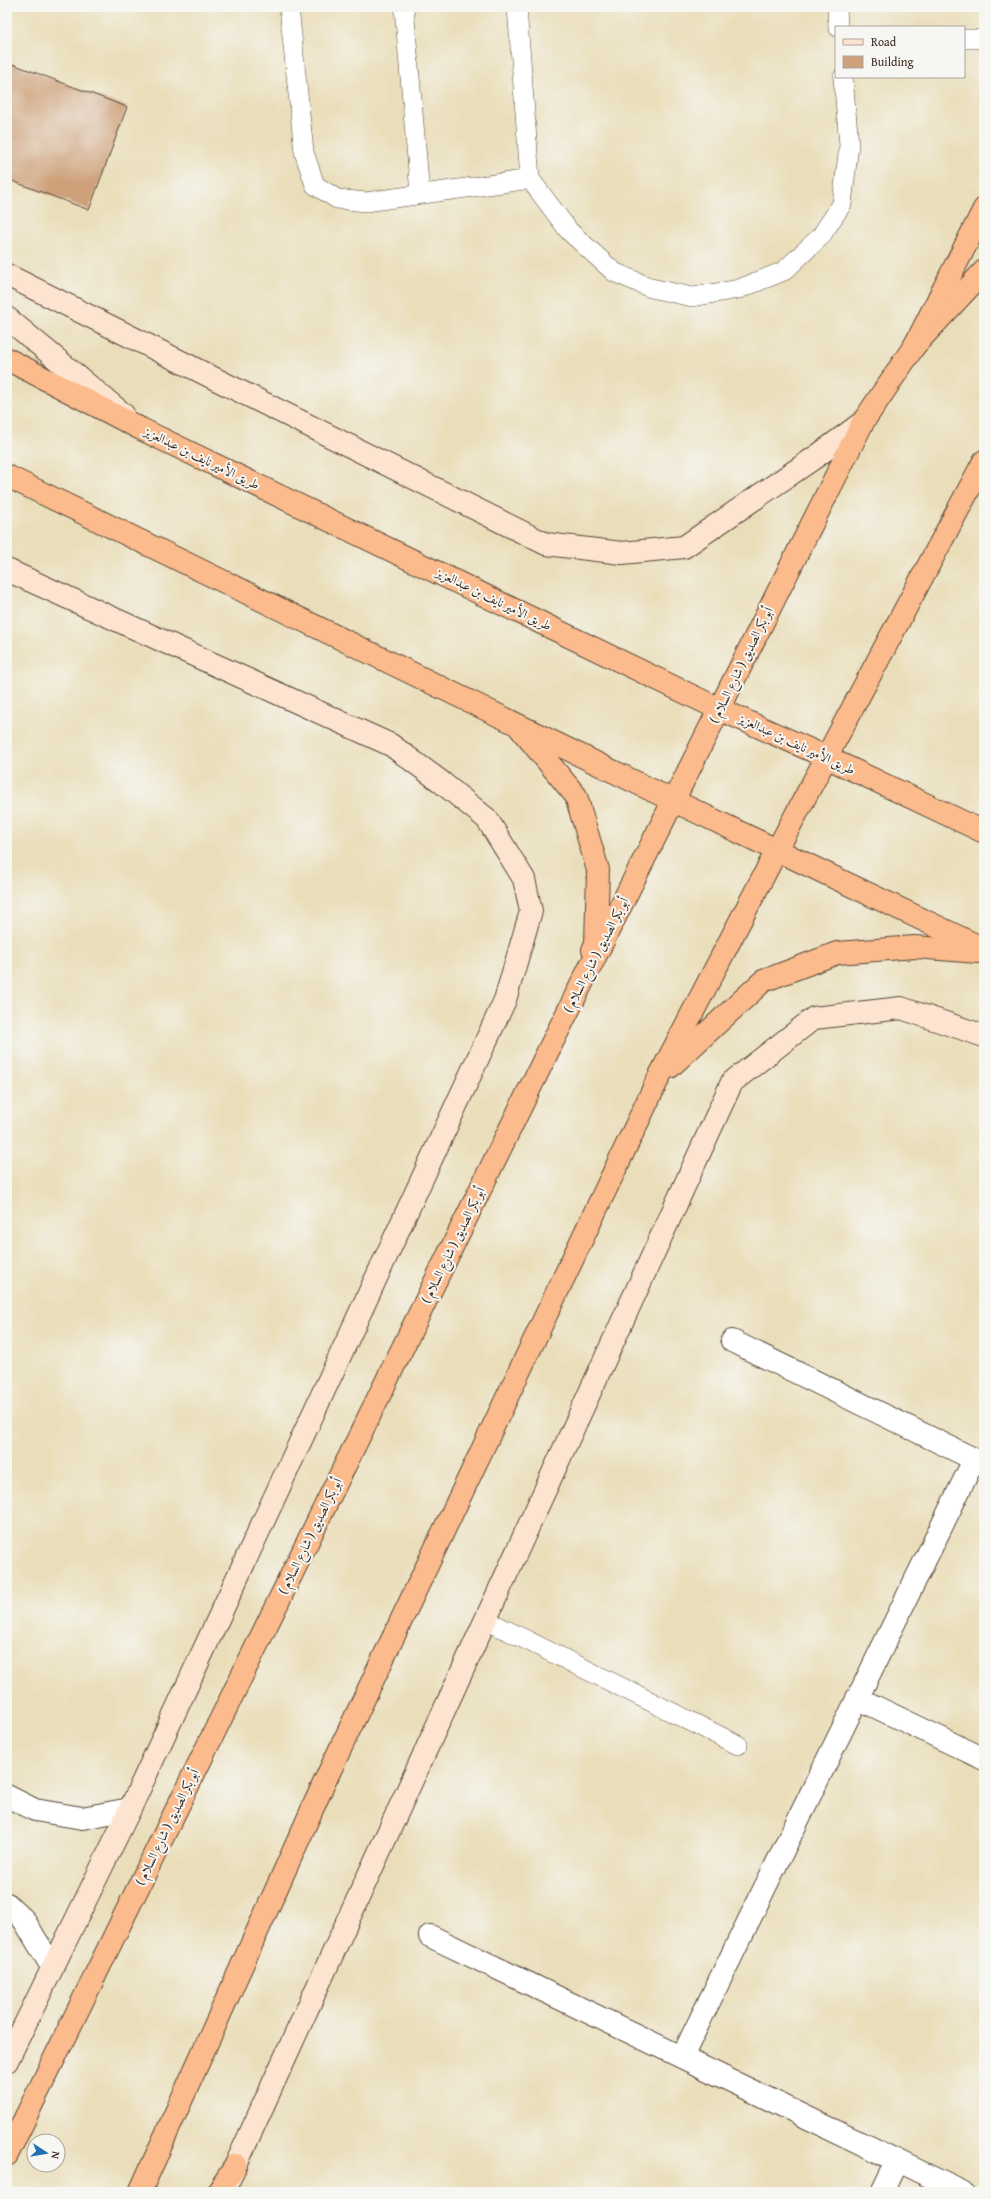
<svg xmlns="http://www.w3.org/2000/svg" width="991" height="2199" font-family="'Gentium Book Plus',Amiri,serif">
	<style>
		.building { fill: #cea17a }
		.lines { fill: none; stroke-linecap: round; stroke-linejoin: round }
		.service-casing { stroke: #554535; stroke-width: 20 }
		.minor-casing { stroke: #554535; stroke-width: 24 }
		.secondary-casing { stroke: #554535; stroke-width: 24 }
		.trunk-casing { stroke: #554535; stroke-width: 24 }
		.motorway-casing { stroke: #554535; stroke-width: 24 }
		.service { stroke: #fff; stroke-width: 19 }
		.minor { stroke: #fff; stroke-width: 22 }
		.secondary { stroke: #fde4d1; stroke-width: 22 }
		.trunk { stroke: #fbbb8c; stroke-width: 22 }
		.motorway { stroke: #fbbb8c; stroke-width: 22 }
		.labels { text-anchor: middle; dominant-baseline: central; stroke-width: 4; stroke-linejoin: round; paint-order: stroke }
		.street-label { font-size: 13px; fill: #3b2a1e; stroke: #f6f6f2 }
	</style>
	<rect width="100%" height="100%" fill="#f6f6f2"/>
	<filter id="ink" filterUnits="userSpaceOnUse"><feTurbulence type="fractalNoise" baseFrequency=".025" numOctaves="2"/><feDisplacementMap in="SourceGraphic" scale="8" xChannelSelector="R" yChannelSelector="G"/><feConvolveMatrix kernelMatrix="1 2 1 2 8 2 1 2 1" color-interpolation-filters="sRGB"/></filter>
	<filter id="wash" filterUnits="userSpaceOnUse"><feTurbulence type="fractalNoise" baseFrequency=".012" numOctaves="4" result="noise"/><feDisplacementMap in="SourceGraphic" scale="16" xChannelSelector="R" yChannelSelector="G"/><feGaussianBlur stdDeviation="0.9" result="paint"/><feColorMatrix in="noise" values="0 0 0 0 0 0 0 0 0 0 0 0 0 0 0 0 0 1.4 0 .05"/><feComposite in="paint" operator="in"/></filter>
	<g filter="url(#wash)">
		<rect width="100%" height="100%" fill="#eadeba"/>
		<g id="blocks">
			<polygon class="building" points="7,62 127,107 89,210 7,179"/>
		</g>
	</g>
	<g filter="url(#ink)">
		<use href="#blocks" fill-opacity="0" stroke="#554535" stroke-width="1"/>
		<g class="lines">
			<defs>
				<g id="service">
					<polyline points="289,7 304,152 315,185 337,199 366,202 530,179"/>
					<polyline points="404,7 420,194"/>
					<polyline points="517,7 530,179 569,231 614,272 651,288 692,297 739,289 784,271 821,236 842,204 849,145 843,77"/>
					<polyline points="837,7 838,27"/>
					<polyline points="964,39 984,39"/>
					<polyline points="486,1620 738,1745"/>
				</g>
				<g id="minor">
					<polyline points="732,1341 984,1464"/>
					<polyline points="857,1698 984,1759"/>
					<polyline points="7,1796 35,1810 82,1818 130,1809"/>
					<polyline points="7,1904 24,1920 52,1967"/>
					<polyline points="430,1936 962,2192"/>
					<polyline points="682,2057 974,1460"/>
					<polyline points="882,2192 897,2161"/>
				</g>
				<g id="secondary">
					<polyline points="7,275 546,544 622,553 684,547 817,456 863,422"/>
					<polyline points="7,318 123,414"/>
					<polyline points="7,570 391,745 440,781 487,819 524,879 531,911 505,1000 130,1809 7,2061"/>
					<polyline points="228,2182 732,1082 814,1018 901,1008 984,1036"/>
				</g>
				<g id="trunk">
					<polyline points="7,359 141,429 719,709 826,757 984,832"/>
					<polyline points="7,476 674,801 984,949"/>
					<polyline points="520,728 576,796 598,870 596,943 593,950"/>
					<polyline points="670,1067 763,981 837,953 915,947 978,952"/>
					<polyline points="7,2155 554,1039 863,422 915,345 984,271"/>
					<polyline points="140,2192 324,1783 659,1077 777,850 984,461"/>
					<polyline points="218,2192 236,2165"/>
				</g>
				<polyline id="motorway" points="915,345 984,209"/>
			</defs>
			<use href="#service" class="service-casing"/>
			<use href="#minor" class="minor-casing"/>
			<use href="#secondary" class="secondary-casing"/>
			<use href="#trunk" class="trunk-casing"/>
			<use href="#motorway" class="motorway-casing"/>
			<use href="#service" class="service"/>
			<use href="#minor" class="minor"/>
			<use href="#secondary" class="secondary"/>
			<use href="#trunk" class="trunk"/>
			<use href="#motorway" class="motorway"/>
		</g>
	</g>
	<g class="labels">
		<g class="street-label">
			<text transform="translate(202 458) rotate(26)">طريق الأمير نايف بن عبدالعزيز</text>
			<text transform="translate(494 599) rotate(26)">طريق الأمير نايف بن عبدالعزيز</text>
			<text transform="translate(741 665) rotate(-64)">( شارع السلام ) أبو بكر الصديق</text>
			<text transform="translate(797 744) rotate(25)">طريق الأمير نايف بن عبدالعزيز</text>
			<text transform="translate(596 955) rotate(-63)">( شارع السلام ) أبو بكر الصديق</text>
			<text transform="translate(453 1245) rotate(-64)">( شارع السلام ) أبو بكر الصديق</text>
			<text transform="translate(310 1536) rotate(-64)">( شارع السلام ) أبو بكر الصديق</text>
			<text transform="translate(167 1827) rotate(-64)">( شارع السلام ) أبو بكر الصديق</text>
		</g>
	</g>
	<rect width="991" height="2199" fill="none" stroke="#f6f6f2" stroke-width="24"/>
	<rect x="835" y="26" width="130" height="52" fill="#f6f6f2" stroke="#aba49d"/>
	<rect x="843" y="39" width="20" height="6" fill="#fde4d1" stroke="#aba49d"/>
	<text x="871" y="46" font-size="12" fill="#3b2a1e">Road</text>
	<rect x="843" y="56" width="20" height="12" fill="#cea17a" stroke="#aba49d"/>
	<text x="871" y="66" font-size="12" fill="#3b2a1e">Building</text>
	<g transform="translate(46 2153) rotate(102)"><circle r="19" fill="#f6f6f2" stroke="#aba49d"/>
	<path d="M0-3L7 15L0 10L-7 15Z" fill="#1f6fb2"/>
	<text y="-6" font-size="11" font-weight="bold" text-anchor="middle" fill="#3b2a1e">N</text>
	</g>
</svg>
